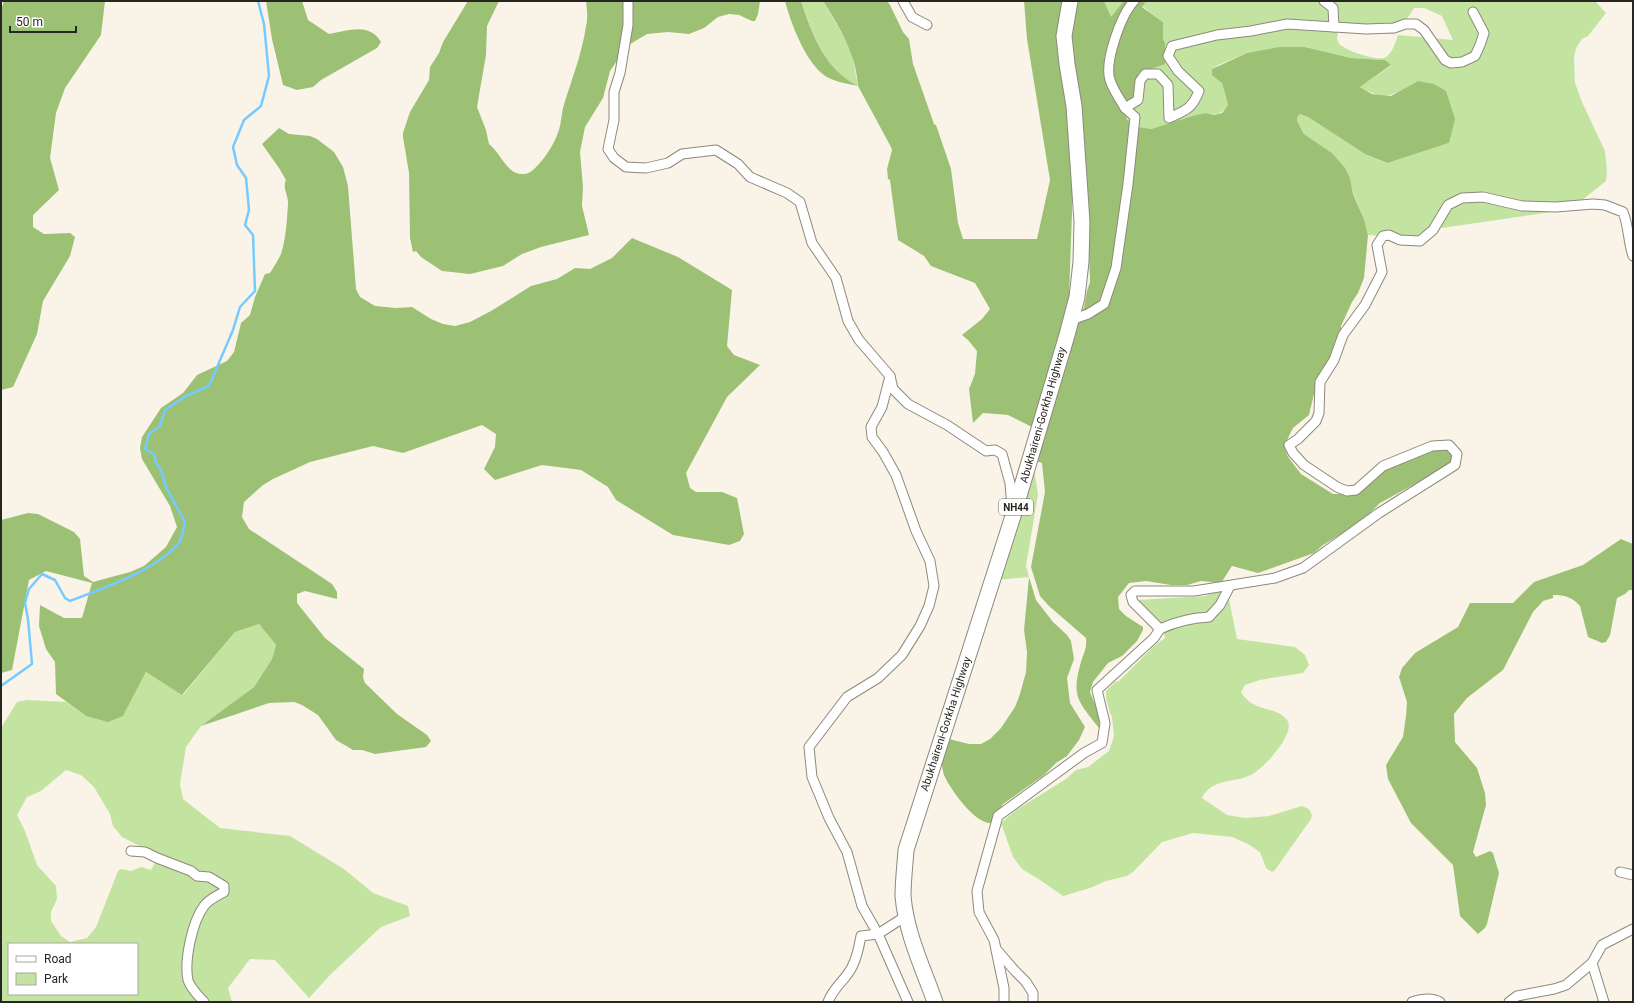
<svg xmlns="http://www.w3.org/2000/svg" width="1634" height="1003" font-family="Roboto,sans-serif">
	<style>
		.green { fill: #c3e4a1; fill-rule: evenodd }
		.forest { fill: #9cc174 }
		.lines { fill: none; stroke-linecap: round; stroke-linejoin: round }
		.stream { stroke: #75cbff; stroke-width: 2.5 }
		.street-casing { stroke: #8e887d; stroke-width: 11 }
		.primary-casing { stroke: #8e887d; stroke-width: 17 }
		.street { stroke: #fff; stroke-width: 9 }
		.primary { stroke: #fff; stroke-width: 15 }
		.labels { text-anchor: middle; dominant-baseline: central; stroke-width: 3; stroke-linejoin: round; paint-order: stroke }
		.shield { fill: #fff; stroke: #686764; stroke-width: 1 }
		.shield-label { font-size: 10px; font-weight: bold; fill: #282621 }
		.street-label { font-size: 11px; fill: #282621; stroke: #fff }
	</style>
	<rect width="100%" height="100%" fill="#faf4e8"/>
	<g class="green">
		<path d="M 801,1 L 823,1 L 848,44 L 852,55 L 858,86 C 825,70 813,35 801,1 Z"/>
		<polygon points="1104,1 1124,1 1111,18"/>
		<path d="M 1146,1 L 1595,1 L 1606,13 L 1588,36 L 1582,39 L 1576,48 L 1574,58 L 1575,83 L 1582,102 L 1605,151 L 1607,171 L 1606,181 L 1571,209 L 1442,228 L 1435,222 L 1424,234 L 1407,238 L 1368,235 L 1364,219 L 1352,190 L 1350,178 L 1332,153 L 1304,134 L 1297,121 L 1297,117 L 1300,114 L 1308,117 L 1365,154 L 1386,163 L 1449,143 L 1418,81 C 1393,95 1387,102 1360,87 L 1391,66 L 1385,60 L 1351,58 L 1330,54 L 1263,51 L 1247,53 L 1218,65 L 1212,69 L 1222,83 L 1228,105 C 1221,114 1216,116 1206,113 L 1151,129 L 1139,127 L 1126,119 L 1135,102 L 1138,73 L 1163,39 L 1163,22 L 1142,6 ZM 1414,8 L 1424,8 L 1442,16 L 1453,40 L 1398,35 C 1395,43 1393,52 1386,57 C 1379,62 1348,51 1342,46 C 1339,45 1338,41 1337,39 L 1338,32 L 1343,30 L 1394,34 L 1405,22 Z"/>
		<polygon points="1034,469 1038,494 1026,566 1029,577 996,580"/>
		<path d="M 1232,586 L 1228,594 L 1237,639 L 1295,647 L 1305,655 L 1309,665 L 1303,673 L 1260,680 L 1245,685 L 1241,692 C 1255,714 1276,705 1287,720 C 1297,733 1263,769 1251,775 C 1234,783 1212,778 1202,798 L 1227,815 L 1245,818 L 1269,816 L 1302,806 L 1309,809 L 1312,815 L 1311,819 L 1275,870 L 1272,872 L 1266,868 L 1260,852 L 1248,844 L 1232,837 L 1193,833 L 1162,842 L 1133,872 L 1127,876 L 1106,881 L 1090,888 L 1063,896 L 1040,880 L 1022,869 L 1013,857 L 1001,823 L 1016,810 L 1066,779 L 1076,770 L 1088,767 L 1109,751 L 1114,736 L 1112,717 L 1110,713 L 1106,698 L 1106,691 L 1115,682 L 1119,681 L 1154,646 L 1165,638 L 1161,622 L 1138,600 L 1205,596 Z"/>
		<path d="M 259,624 L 276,645 L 272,659 L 254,687 L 201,726 L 186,747 L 180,784 L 183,799 L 220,828 L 290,836 L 344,869 L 373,893 L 408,906 L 410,916 L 381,927 L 330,975 L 309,998 L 275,960 L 250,959 L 228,988 L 232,1002 L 1,1002 L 1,728 L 17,702 L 27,700 L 66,702 L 86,716 L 123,716 L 146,672 L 183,695 L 235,632 ZM 66,770 L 81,775 L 94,787 L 110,814 L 113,826 L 122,837 L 151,852 L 156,861 L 151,870 L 141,867 L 131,871 L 121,869 L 118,871 L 96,927 L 87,938 L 70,942 L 61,936 L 51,921 L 51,912 L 57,899 L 56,886 L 37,865 L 25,831 L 17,815 L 27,797 L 41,791 ZM 9,944 L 137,944 L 137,994 L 9,994 Z"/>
	</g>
	<g class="forest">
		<polygon points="4,1 105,1 101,35 65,88 56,113 50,158 59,190 33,215 33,227 44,234 70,233 75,237 70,256 43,301 37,334 13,387 1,390 1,10"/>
		<path d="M 266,1 L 302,1 L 308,20 L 329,34 C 348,31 369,22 381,42 L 377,48 L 321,80 L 313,87 L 297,90 L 283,85 L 272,39 Z"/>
		<path d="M 468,1 L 499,1 L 487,26 L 486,55 L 477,107 L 486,130 L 489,144 C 501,153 507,176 525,174 C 536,173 554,145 557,135 C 561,127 561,117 563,108 C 571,81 582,54 586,26 C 588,18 587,9 586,1 L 760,1 L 758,14 L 755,21 L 752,21 L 739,15 L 729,14 L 718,17 L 704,28 L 689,34 L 668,32 L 647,34 L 627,46 L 610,71 L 603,98 L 585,127 L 580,152 L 583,187 L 582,206 L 589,235 L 541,247 L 522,254 L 503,266 L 470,274 L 442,271 L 421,257 L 416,251 L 413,252 L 410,238 L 409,173 L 403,137 L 403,133 L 410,112 L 429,80 L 430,67 L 439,53 L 443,42 Z"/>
		<path d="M 785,1 L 801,1 C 812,34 825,70 858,86 C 856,54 840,28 823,1 L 887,1 L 890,5 L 903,32 L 909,39 L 913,64 L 934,124 L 936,125 L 951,169 L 958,223 L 963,239 L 1037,239 L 1050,180 L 1027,39 L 1024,1 L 1065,1 L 1065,87 L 1072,175 L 1072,213 L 1069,297 L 1065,320 L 1032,427 L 1008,415 L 983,413 L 973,423 L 969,389 L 975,374 L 977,351 L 968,340 L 962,335 L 982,319 L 990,309 L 975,283 L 931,266 L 924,256 L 898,240 L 890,180 L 888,179 L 887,169 L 892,150 L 891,147 L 858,86 C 850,84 840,83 831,79 C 808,70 791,24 785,1 Z"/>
		<path d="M 1074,1 L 1104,1 L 1111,17 L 1123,2 L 1146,1 L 1142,7 L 1163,22 L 1163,39 L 1165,43 L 1165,64 L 1138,73 L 1135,102 L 1126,119 L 1139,127 L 1151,129 L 1196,115 L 1206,113 L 1214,115 L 1222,113 L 1228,105 L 1222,83 L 1212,75 L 1212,69 L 1247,53 L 1280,47 L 1304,47 L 1351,58 L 1385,60 L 1391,65 L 1360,87 L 1372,94 L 1391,96 L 1418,81 L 1434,84 L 1446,91 L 1455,119 L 1449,143 L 1387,163 L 1365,154 L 1308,117 L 1300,114 L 1297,117 L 1297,121 L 1304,134 L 1332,153 L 1345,168 L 1350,178 L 1353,194 L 1364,219 L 1368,235 L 1364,278 L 1358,293 L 1352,302 L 1341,326 L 1341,332 L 1336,339 L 1329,359 L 1317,381 L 1309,415 L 1293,428 L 1284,446 L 1288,457 L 1301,474 L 1333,494 L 1357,493 L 1386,467 L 1441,448 L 1448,448 L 1455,455 L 1453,463 L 1380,503 L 1361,522 L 1323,545 L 1314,553 L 1258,573 L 1232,566 L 1221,583 L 1201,581 L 1187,585 L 1171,585 L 1146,581 L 1129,583 L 1118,597 L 1119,609 L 1126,616 L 1143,627 L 1143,630 L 1137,641 L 1122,656 L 1108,663 L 1093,682 L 1090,692 L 1099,714 L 1099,728 C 1078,701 1071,697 1081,662 C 1084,652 1087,649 1086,638 L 1049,606 L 1040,596 L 1031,567 L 1045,492 L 1042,463 L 1033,460 L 1068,340 L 1084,307 L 1087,291 L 1090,282 L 1089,255 L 1069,54 Z"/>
		<path d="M 279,128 L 289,134 L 310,136 L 317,139 L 334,152 L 343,167 L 348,186 L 356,289 L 360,297 L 375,306 L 396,308 L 412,307 L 431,319 L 443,324 L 455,326 L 470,322 L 491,311 L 531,286 L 557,279 L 575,268 L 590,269 L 612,258 L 632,238 L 678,257 L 732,290 L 727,346 L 734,355 L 760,365 L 727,397 L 686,473 L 690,488 L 696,492 L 722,492 L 737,498 L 744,534 L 740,541 L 729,545 L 673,535 L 616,500 L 608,487 L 581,470 L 542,465 L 495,480 L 484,469 L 495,447 L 496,434 L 482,425 L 403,453 L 373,446 L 310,462 L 273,479 L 263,485 L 244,502 L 242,517 L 249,529 L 332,584 L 337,592 L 337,599 L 305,591 L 297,594 L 297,603 L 325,638 L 364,669 L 363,677 L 365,683 L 397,714 L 427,735 L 431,741 L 426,747 L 375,754 L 362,750 L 353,750 L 336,740 L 318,715 L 302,705 L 294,702 L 269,703 L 201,726 L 254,687 L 272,659 L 276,645 L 259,624 L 235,632 L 182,695 L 146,672 L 123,716 L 108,722 L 86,716 L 56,694 L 55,662 L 46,649 L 39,626 L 40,605 L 64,618 L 82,618 L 92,583 L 46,571 L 29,580 L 12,670 L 1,673 L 1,520 L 28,513 L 38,514 L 74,532 L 80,539 L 84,576 L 93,582 L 130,572 L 144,566 L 166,547 L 177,527 L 170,506 L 142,459 L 140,448 L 142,437 L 161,408 L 183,393 L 197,375 L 227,361 L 234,352 L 241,323 L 250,315 L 255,297 L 265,274 L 270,273 C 274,267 278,260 281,254 C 286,239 287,219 288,204 C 289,197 282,187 286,180 L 279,168 L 262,144 Z"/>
		<path d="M 1621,539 L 1633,544 L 1633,590 L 1629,590 L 1625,594 L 1617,598 L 1610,635 L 1606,642 L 1602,643 L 1588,637 L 1580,606 C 1572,597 1565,595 1553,595 L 1553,598 L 1543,601 L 1533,612 L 1503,670 L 1467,698 L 1454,714 L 1455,742 L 1477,768 L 1485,793 L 1486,805 L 1473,852 L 1476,857 L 1490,851 L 1493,853 L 1499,873 L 1487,924 L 1485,928 L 1478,934 L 1460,916 L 1453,865 L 1411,823 L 1388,779 L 1386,765 L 1403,737 L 1406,716 L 1407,702 L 1399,677 L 1402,668 L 1415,653 L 1458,627 L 1470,603 L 1513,603 L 1534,582 L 1583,565 Z"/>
		<path d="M 1029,577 L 1036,600 L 1053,622 L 1067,635 L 1071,641 L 1074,659 L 1067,678 L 1070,703 L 1085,727 L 1079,740 L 1067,756 L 1056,763 L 1044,775 L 1003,804 L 991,823 C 975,824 951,790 945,777 C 942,772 941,758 942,752 C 943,748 947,742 949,739 L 969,744 L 981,744 L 990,739 L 1001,728 L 1015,707 L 1020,694 L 1026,672 L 1027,652 L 1024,630 Z"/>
	</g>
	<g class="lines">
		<path class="stream" d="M 1,686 L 32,664 L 28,619 L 25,603 L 29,589 L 42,574 L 55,580 L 65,598 L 70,601 C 104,588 155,571 179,543 C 183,538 183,528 185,522 L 166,487 L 162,472 L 156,462 L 154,454 L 145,449 L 149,434 L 160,426 L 165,410 L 186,396 L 209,386 L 233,330 L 240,307 L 255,291 L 253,235 L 245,225 L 249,210 L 246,178 L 237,165 L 233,147 L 244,120 L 261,106 L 269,76 L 264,24 L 258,1"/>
		<defs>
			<g id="street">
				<polyline points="628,1 628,25 620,73 614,92 614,120 608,149 614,158 626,167 646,168 668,163 682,154 716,150 738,164 750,177 787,193 800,202 812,243 836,278 848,321 859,340 890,376 893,389 908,404 947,425 986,451 995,450 1002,454 1010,483 1012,508"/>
				<polyline points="903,1 912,17 927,25"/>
				<path d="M 1134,1 C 1121,15 1104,62 1110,80 C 1113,90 1120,99 1125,108 L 1138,100 L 1140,81 L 1145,74 L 1158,74 L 1168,85 L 1169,118 C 1186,110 1192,109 1199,91 L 1178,71 L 1168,56 L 1172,46 L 1217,35 L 1251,31 L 1287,24 L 1366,29 L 1394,28 L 1405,24 L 1416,24 L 1424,30 L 1445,60 L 1451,63 L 1462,62 L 1475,56 L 1480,45 L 1484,33 L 1473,12"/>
				<polyline points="1324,1 1333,8 1334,27"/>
				<polyline points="1071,320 1088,314 1104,304 1116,268 1128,184 1135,117 1125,108"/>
				<path d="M 1160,629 C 1177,621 1191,618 1209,617 L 1220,605 L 1230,586"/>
				<path d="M 131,851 L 145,852 L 157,858 L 191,871 L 197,876 L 209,877 L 224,886 L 224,892 C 217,896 209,899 204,906 C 192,922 184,961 188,980 C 190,988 199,996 204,1002"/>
				<polyline points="1620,872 1633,875"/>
				<polyline points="906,916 878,934 908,1002"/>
				<polyline points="996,950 1004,988 1004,1002"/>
				<polyline points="1592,963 1604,1002"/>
				<path d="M 828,1002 C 834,986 845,981 852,967 C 857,958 859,947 861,936 L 878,934 L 862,906 L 847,852 L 829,818 L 812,777 L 809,747 L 847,697 L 878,678 L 902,655 L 920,626 L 929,606 L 934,586 L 930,561 L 916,531 L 896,475 L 883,452 L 872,437 L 871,427 L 882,407 L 890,376"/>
				<path d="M 1033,1002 L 1033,993 L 1026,982 L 1016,972 L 996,949 L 994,940 L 979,912 L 977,891 L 998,816 L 1084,753 L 1102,743 L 1105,723 L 1097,690 L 1154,638 L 1160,629 L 1133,602 L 1131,595 L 1135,591 L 1194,591 L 1275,578 L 1303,568 L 1379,513 L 1455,465 L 1457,454 L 1449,445 L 1432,446 L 1383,466 L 1356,490 L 1347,491 L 1337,487 L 1304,465 L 1293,453 L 1289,445 L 1298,439 L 1316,421 L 1319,413 L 1320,382 L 1334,360 L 1343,335 L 1365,305 L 1382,272 L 1377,245 L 1383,236 L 1389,235 L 1400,240 L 1420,241 L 1433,230 L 1448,205 L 1462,198 L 1483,197 L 1522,206 L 1556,207 L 1593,204 L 1605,205 L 1623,212 C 1629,227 1628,242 1633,256"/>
				<path d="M 1412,1002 C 1420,999 1432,997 1440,1002"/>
				<polyline points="1509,1002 1517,996 1554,989 1566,985 1592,963 1602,945 1633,929"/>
			</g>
			<path id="primary" d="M 935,1002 C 923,968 906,933 903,896 C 903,881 905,865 906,850 L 1013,516 L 1067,335 L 1077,297 L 1081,262 L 1082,222 L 1074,106 L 1067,64 L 1064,36 L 1070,1"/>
		</defs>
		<use href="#street" class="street-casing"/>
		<use href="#primary" class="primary-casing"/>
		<use href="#street" class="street"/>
		<use href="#primary" class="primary"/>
	</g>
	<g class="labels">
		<rect class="shield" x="999" y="499" width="34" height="16" rx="3"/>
		<g class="shield-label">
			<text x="1016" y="507">NH44</text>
		</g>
		<g class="street-label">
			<text transform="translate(1043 415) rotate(-74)">Abukhaireni-Gorkha Highway</text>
			<text transform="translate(946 724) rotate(-72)">Abukhaireni-Gorkha Highway</text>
		</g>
	</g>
	<rect width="1634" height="1003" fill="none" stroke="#282621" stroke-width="4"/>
	<rect x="8" y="943" width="130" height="52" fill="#ffffff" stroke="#a9a8a6"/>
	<rect x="16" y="956" width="20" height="6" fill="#ffffff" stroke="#a9a8a6"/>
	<text x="44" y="963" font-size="12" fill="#282621">Road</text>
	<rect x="16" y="973" width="20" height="12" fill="#c3e4a1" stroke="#a9a8a6"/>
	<text x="44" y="983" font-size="12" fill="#282621">Park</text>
	<path d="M10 26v6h66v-6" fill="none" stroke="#282621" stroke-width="2"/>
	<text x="16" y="26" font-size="12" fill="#282621" stroke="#ffffff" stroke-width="3" paint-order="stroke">50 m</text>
</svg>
